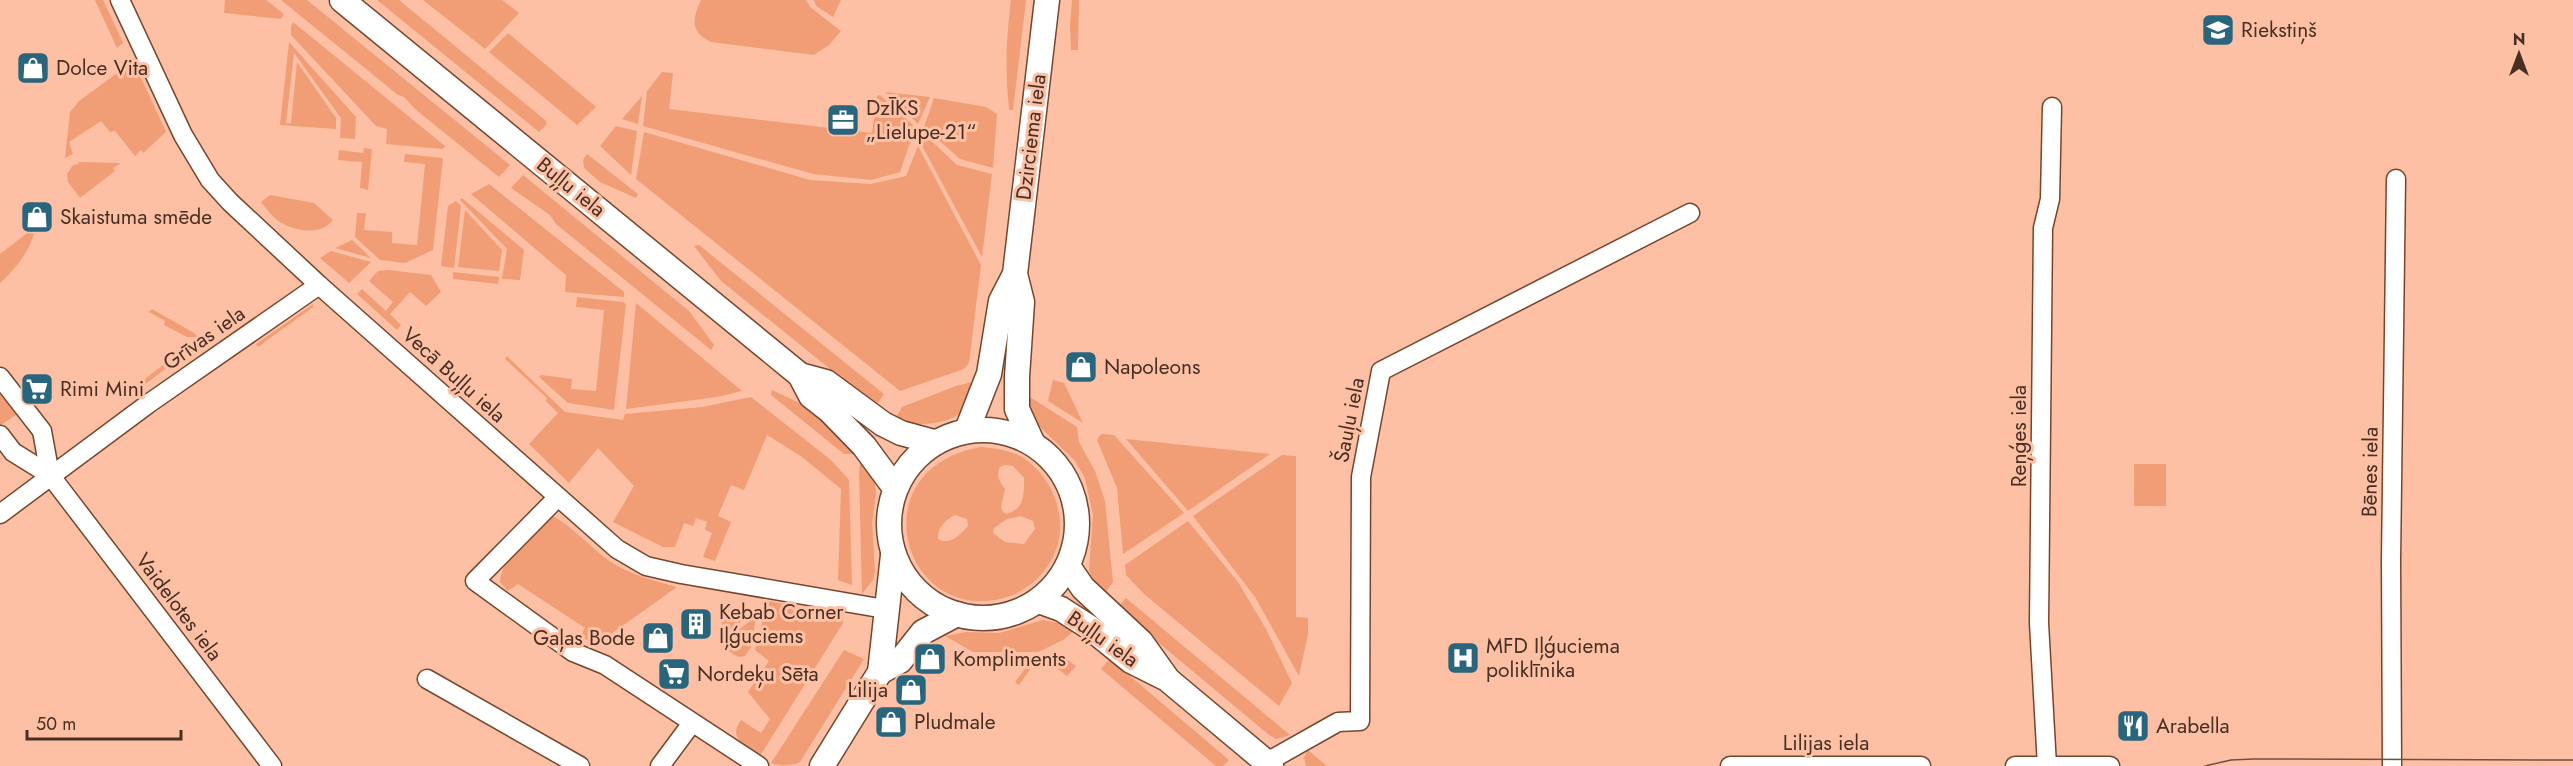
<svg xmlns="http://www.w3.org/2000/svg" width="2573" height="766" font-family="Jost,sans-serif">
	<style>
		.green { fill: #f19d75; fill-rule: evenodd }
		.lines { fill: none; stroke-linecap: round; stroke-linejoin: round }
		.street-casing { stroke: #77452c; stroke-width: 21 }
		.secondary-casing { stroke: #77452c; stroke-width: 27 }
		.street { stroke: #fff; stroke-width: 18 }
		.secondary { stroke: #fff; stroke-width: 24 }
		.tram { stroke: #715041; stroke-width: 1.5 }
		.labels { text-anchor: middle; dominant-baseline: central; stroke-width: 6; stroke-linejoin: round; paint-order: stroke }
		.poi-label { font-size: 21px; fill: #472f24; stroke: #fdc0a5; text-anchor: start }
		.street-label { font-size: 21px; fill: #472f24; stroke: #fdc0a5 }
	</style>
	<rect width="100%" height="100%" fill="#fdc0a5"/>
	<g class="green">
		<polygon points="95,0 103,0 123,43 117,48"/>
		<polygon points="225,0 266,0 284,14 281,19 224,13"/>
		<polygon points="281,0 307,0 510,165 499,177 415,109 404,97 398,95"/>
		<polygon points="377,0 399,0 545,120 547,124 539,132"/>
		<polygon points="423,0 502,0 519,13 485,49"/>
		<path d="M 701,0 L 806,0 L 810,7 L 841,31 L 829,45 L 814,55 L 711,42 C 690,32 692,20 701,0 Z"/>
		<polygon points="814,0 841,0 833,17 816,6"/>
		<path d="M 1011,0 L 1026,0 L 1013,110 L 1009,110 C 1005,70 1006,40 1011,0 Z"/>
		<polygon points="1072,0 1079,0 1078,50 1071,50 1070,26"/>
		<polygon points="293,22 445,146 443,149 386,144 387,129 376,126 291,35 291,26"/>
		<polygon points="508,33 596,107 577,125 489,52"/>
		<polygon points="289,42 356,117 355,139 340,138 341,118 294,53 286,123 291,123 297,62 336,118 336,129 280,125"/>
		<polygon points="131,63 137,69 166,132 143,153 141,150 135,156 115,131 110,132 101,121 69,142 73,154 65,158 70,112 79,101"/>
		<polygon points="662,72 673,73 669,109 872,133 877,96 880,95 913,125 913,134 900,172 871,180 813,174 643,126 647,91"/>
		<polygon points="885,92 930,97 918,124"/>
		<polygon points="642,96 638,124 622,119"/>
		<polygon points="934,98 986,107 997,114 993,168 960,159 924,127"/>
		<polygon points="616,126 637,131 631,175 600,146"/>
		<polygon points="644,132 810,180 871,184 906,176 918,146 981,265 969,363 964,369 900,391 636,179"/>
		<polygon points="923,133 957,165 992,174 982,257 920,142"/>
		<polygon points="364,148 372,149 368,190 360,188 362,162 338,160 339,150 363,153"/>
		<polygon points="405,154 443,158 433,250 405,263 380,260 355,237 357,213 366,213 364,230 392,232 392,243 417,245 425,164 404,162"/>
		<polygon points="587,154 638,194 636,198 600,182 584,168 583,160"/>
		<polygon points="78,162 121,163 113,168 115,171 80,198 68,182 67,174 73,165 79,164"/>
		<polygon points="523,175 689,311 714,345 711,350 556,224 550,215 511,188"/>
		<polygon points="489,184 624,292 624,297 565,292 566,275 471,194"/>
		<path d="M 270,195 L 314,203 L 333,220 C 320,237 292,231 277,220 C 271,215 266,208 261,202 Z"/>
		<polygon points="462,198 524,250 520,280 502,279 507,249 460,200"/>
		<polygon points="456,201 461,206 454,268 441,266 448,206"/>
		<polygon points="465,210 502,250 499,271 458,267"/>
		<path d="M 35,227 C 34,246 14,271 0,283 L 0,254 Z"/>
		<polygon points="352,240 371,258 335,248"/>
		<polygon points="699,245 884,394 876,406 721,281 694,246"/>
		<polygon points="331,251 371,262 349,283 320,258"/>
		<polygon points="388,270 431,275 441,292 426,306 410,292 390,314 401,325 397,330 357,294 362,289 386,311 393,302 369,281 378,271"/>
		<polygon points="453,272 499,277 498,284 453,279"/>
		<polygon points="577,297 623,302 626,304 614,410 568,403 539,377 541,375 572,379 571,389 596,391 604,310 576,307"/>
		<polygon points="636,303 742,391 717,397 626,409"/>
		<polygon points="313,304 313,307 258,347 256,344"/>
		<polygon points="152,309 194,333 198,337 187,337 164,325 165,321 149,312"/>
		<polygon points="198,344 131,395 132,389 189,345"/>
		<polygon points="507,356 565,412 623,420 625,414 702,407 751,397 831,460 849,480 852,585 838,580 841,489 802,457 767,435 744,490 731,485 718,516 731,522 715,561 703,557 712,533 705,530 707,522 696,518 693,526 684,523 675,547 663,547 613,522 634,486 598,448 569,483 529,444 558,413 546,401 547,398 505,359"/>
		<path d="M 980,380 C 977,387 975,396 971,402 C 956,426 917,427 894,421 L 902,407 L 956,386 Z"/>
		<polygon points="1053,380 1064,383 1083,423 1048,401"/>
		<polygon points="772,390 810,408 857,449 853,454 844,454 771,395"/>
		<polygon points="0,392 17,414 1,425 0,424"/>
		<polygon points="1025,394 1077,427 1079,442 1095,471 1105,501 1113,582 1103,596 1094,583 1089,570 1093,515 1085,478 1075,461 1032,419"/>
		<polygon points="1101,434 1114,435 1184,513 1123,554 1117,488 1097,440"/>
		<polygon points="1126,439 1270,454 1188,511"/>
		<path d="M 981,447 C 994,448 1008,450 1020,456 C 1058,478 1073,531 1047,567 C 1034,585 1017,596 995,600 C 898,615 863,467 981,447 ZM 1005,465 L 1013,466 L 1024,478 C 1024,494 1025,508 1007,514 L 1003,512 L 1001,507 L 1005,489 C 999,481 996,476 1000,467 ZM 955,515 L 967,519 L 968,526 C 960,534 951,546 938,539 C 937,528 946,519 955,515 ZM 1021,516 L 1033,521 L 1035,529 L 1024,544 L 1005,542 L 993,533 L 994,528 L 1007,519 Z"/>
		<polygon points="1282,455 1296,456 1296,617 1308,618 1308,634 1299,676 1255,597 1193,516"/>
		<polygon points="864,456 873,469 876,493 872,523 875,572 873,580 862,594 859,472 860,464"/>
		<rect x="2134" y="464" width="32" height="42"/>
		<path d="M 553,516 C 574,528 589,546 608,560 C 629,575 653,580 677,587 L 597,644 L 580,637 L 585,628 L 518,584 L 508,591 L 500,582 C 501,558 531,536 546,520 Z"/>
		<polygon points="1188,521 1238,582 1266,629 1292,683 1279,706 1144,594 1126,575 1125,565"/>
		<polygon points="1126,598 1290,735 1276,739 1269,735 1117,608"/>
		<path d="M 768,601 L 840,615 L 843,618 L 843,623 L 760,756 C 746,747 727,738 741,720 L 761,733 L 770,719 L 748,692 L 769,661 L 755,650 Z"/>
		<polygon points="742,606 752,608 748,617 724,634 719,609"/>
		<polygon points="756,617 751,647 745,656 738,657 722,647 727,638"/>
		<polygon points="1043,620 1064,624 1075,630 1063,640 1038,652 973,652 945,636 966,632 999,633"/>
		<path d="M 844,650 L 864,659 L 800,762 C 793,766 779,766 771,763 Z"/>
		<polygon points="1058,653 1076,666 1067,676 1052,664 1031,668 1019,685 1015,682 1028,665"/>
		<polygon points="1110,659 1229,760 1223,766 1216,766 1101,669"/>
		<polygon points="1308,750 1327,766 1306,766 1304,757"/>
	</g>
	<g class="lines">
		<defs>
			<g id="street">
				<polyline points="120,0 183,135 210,180 230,202 319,285 617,549 646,566 681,574 885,609"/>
				<polyline points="0,377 42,431 50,475"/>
				<polyline points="0,435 13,452 50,475 272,766"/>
				<polyline points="558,497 475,581 573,652 605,665 759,766"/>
				<polyline points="0,514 148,404 319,285"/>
				<polyline points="427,679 580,766"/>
				<polyline points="1267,762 1338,722 1360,721 1361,477 1381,371 1690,213"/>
				<polyline points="660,766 692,723"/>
				<polyline points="1730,766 1921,766"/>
				<polyline points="2015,766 2110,766"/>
				<polyline points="2047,766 2039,623 2043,228 2050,199 2052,107"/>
				<polyline points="2392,766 2391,560 2396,179"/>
			</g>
			<g id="secondary">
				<polyline points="342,0 800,375 811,396 829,410 864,446 895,488"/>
				<polyline points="800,375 826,382 883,424 901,433 934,442"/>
				<circle cx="983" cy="524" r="94"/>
				<polyline points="967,430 989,374 1001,301 1015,274"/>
				<polyline points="1032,442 1017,409 1017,377 1022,302 1015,274 1047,0"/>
				<polyline points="1068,566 1083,588 1141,642 1166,677"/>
				<polyline points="1039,601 1061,609 1089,627 1131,661 1167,679 1271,766"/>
				<polyline points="880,672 900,661 923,632 957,614"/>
				<polyline points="822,766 880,672 893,555"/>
			</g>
		</defs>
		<use href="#street" class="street-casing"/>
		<use href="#secondary" class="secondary-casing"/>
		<use href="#street" class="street"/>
		<use href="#secondary" class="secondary"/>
		<polyline class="tram" points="2205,766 2231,760 2254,759 2573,760"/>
	</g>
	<defs>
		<symbol id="school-square" viewBox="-11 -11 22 22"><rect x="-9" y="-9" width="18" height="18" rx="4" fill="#29667d" stroke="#fdc0a5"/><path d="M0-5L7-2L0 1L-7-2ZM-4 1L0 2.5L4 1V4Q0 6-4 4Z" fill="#fff"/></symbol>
		<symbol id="shop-square" viewBox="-11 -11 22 22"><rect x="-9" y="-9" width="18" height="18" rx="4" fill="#29667d" stroke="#fdc0a5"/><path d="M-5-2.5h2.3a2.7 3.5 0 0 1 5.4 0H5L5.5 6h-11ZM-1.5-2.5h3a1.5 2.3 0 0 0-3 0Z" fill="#fff"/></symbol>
		<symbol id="office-square" viewBox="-11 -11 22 22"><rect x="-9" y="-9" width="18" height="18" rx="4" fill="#29667d" stroke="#fdc0a5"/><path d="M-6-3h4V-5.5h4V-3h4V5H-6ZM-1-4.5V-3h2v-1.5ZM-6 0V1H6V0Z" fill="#fff"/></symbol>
		<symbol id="supermarket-square" viewBox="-11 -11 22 22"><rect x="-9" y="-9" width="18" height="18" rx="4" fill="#29667d" stroke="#fdc0a5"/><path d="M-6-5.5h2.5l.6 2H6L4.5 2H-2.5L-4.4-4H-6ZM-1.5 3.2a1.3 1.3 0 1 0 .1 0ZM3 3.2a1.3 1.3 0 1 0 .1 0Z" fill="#fff"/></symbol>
		<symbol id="building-square" viewBox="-11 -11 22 22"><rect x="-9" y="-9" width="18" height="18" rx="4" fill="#29667d" stroke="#fdc0a5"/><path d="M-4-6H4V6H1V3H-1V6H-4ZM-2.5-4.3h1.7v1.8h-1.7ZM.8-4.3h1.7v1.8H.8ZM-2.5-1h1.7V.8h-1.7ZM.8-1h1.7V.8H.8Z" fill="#fff"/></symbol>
		<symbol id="hospital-square" viewBox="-11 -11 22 22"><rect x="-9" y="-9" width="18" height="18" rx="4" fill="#29667d" stroke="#fdc0a5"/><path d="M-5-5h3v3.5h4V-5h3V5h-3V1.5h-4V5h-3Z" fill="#fff"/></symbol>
		<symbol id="restaurant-square" viewBox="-11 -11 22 22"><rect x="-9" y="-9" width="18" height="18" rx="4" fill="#29667d" stroke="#fdc0a5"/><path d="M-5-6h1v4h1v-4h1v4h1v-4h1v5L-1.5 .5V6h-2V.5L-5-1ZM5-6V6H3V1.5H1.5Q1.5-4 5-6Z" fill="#fff"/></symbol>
	</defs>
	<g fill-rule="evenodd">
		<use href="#school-square" x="2199" y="11" width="38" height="38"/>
		<use href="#shop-square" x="14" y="49" width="38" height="38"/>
		<use href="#office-square" x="824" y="101" width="38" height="38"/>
		<use href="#shop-square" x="18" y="198" width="38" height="38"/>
		<use href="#shop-square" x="1062" y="348" width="38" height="38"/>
		<use href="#supermarket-square" x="18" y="370" width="38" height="38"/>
		<use href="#building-square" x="677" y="605" width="38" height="38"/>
		<use href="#shop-square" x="639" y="619" width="38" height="38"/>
		<use href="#hospital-square" x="1444" y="639" width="38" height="38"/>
		<use href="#shop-square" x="911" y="640" width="38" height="38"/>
		<use href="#supermarket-square" x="655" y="655" width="38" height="38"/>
		<use href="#shop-square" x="892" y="671" width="38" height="38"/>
		<use href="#shop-square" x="872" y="703" width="38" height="38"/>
		<use href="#restaurant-square" x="2114" y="707" width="38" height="38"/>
	</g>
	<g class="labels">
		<g class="poi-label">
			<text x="2241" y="30">Riekstiņš</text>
			<text x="56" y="68">Dolce Vita</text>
			<text x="866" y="108">DzĪKS<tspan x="866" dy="24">„Lielupe-21“</tspan></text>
			<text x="60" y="217">Skaistuma smēde</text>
			<text x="1104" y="367">Napoleons</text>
			<text x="60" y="389">Rimi Mini</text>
			<text x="719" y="612">Kebab Corner<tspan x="719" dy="24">Iļģuciems</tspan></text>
			<text x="635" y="638" text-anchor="end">Gaļas Bode</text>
			<text x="1486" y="646">MFD Iļģuciema<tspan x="1486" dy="24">poliklīnika</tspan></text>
			<text x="953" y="659">Kompliments</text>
			<text x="697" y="674">Nordeķu Sēta</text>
			<text x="888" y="690" text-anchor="end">Lilija</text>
			<text x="914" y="722">Pludmale</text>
			<text x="2156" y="726">Arabella</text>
		</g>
		<g class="street-label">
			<text transform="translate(1031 137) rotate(-83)">Dzirciema iela</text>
			<text transform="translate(571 187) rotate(39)">Buļļu iela</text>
			<text transform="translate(204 338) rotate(-35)">Grīvas iela</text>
			<text transform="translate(454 375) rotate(42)">Vecā Buļļu iela</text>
			<text transform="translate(1349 420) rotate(-79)">Šauļu iela</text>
			<text transform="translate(2019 436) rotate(-90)">Reņģes iela</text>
			<text transform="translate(2370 472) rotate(-89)">Bēnes iela</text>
			<text transform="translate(179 607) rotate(53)">Vaidelotes iela</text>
			<text transform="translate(1103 639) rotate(35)">Buļļu iela</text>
			<text x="1826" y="743">Lilijas iela</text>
		</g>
	</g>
	<g transform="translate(2519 54)" stroke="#fdc0a5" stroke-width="4.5" paint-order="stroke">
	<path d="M0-4.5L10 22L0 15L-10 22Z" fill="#472f24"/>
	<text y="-9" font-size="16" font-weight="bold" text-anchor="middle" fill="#472f24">N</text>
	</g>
	<path d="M27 730v9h154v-9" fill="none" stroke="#472f24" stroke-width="3"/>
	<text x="36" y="730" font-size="18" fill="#472f24" stroke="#fdc0a5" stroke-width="4.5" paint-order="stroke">50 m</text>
</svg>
